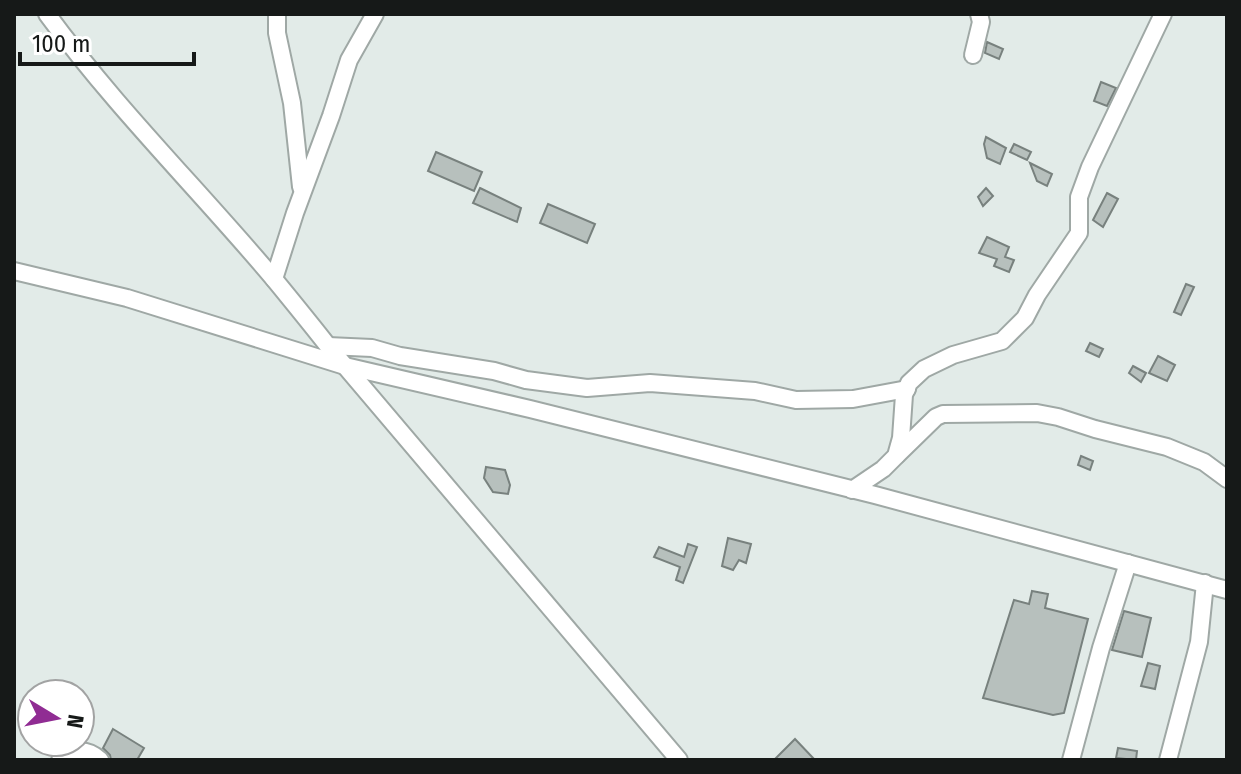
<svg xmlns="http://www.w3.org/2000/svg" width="1241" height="774" font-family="'Fira Sans Condensed',sans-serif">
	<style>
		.building { fill: #b7c0bd; stroke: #78817e; stroke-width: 2 }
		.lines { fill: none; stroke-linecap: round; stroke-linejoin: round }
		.minor-casing { stroke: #9fa8a5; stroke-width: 20 }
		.minor { stroke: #fff; stroke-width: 16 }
	</style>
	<rect width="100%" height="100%" fill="#e2ebe8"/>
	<g class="building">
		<polygon points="987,42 1003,49 999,59 985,53"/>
		<polygon points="1101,82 1116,88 1107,106 1094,101"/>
		<polygon points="986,137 1006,148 1000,164 987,158 984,144"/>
		<polygon points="1014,144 1031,152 1027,160 1010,152"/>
		<polygon points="436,152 482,172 474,191 428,171"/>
		<polygon points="1030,163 1052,174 1047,186 1037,181"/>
		<polygon points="480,188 521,208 517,222 473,203"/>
		<polygon points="986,188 993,196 983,206 978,197"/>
		<polygon points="1107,193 1118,199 1103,227 1093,220"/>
		<polygon points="548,204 595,224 587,243 540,223"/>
		<polygon points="987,237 1009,247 1005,257 1014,260 1009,272 994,266 997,259 979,253"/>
		<polygon points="1186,284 1194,287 1181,315 1174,312"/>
		<polygon points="1090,343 1103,349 1099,357 1086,351"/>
		<polygon points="1158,356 1175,365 1167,381 1149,373"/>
		<polygon points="1133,366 1146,373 1141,382 1129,373"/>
		<polygon points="1081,456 1093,461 1090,470 1078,465"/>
		<polygon points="486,467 505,470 510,485 508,494 493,492 484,478"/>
		<polygon points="728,538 751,544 746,563 739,560 733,570 722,566"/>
		<polygon points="688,544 697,547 683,583 676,580 680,567 654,557 659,547 684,557"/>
		<polygon points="1032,591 1048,594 1045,608 1088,619 1064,713 1053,715 983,698 1014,600 1029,604"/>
		<polygon points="1124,611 1151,618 1142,657 1112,650"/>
		<polygon points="1148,663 1160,666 1155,689 1141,686"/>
		<polygon points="113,729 144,748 137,760 111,760 110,755 103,748"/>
		<polygon points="795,739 815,760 774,760"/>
		<polygon points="1118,748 1137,751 1136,760 1116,758"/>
	</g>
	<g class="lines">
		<defs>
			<g id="minor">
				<path d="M 47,14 C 116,108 199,190 274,279 C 292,301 310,323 328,346 L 679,760"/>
				<polyline points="277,14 277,33 292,103 301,187"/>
				<polyline points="973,55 981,22 979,14"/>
				<polyline points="14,271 127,298 345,366 530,409 875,495 1227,590"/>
				<polyline points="274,279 295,213 331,116 349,60 375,14"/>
				<polyline points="328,346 372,348 400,356 494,371 526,380 587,388 650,383 755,391 796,400 853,399 907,389"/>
				<polyline points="897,455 936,417 943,414 1037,413 1058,417 1095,429 1167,447 1204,462 1227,479"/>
				<polyline points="852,490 883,469 896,456 901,438 904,395 909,383 924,369 953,355 1002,341 1025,318 1037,295 1079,233 1079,197 1090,167 1163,14"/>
				<path d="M 60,760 C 73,749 87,748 100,760"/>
				<polyline points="1071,760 1101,648 1128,563"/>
				<polyline points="1168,760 1199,642 1205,583"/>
			</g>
		</defs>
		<use href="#minor" class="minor-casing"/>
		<use href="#minor" class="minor"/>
	</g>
	<rect width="1241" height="774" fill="none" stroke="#161918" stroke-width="32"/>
	<g transform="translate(56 718) rotate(100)"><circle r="38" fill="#ffffff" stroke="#a2a3a3" stroke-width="2"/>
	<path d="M0-6L14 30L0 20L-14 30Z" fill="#902c93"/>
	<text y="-12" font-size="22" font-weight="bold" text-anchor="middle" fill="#161918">N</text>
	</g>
	<path d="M20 52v12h174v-12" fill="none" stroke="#161918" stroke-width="4"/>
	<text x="32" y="52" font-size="24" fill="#161918" stroke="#ffffff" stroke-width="6" paint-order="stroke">100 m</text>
</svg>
